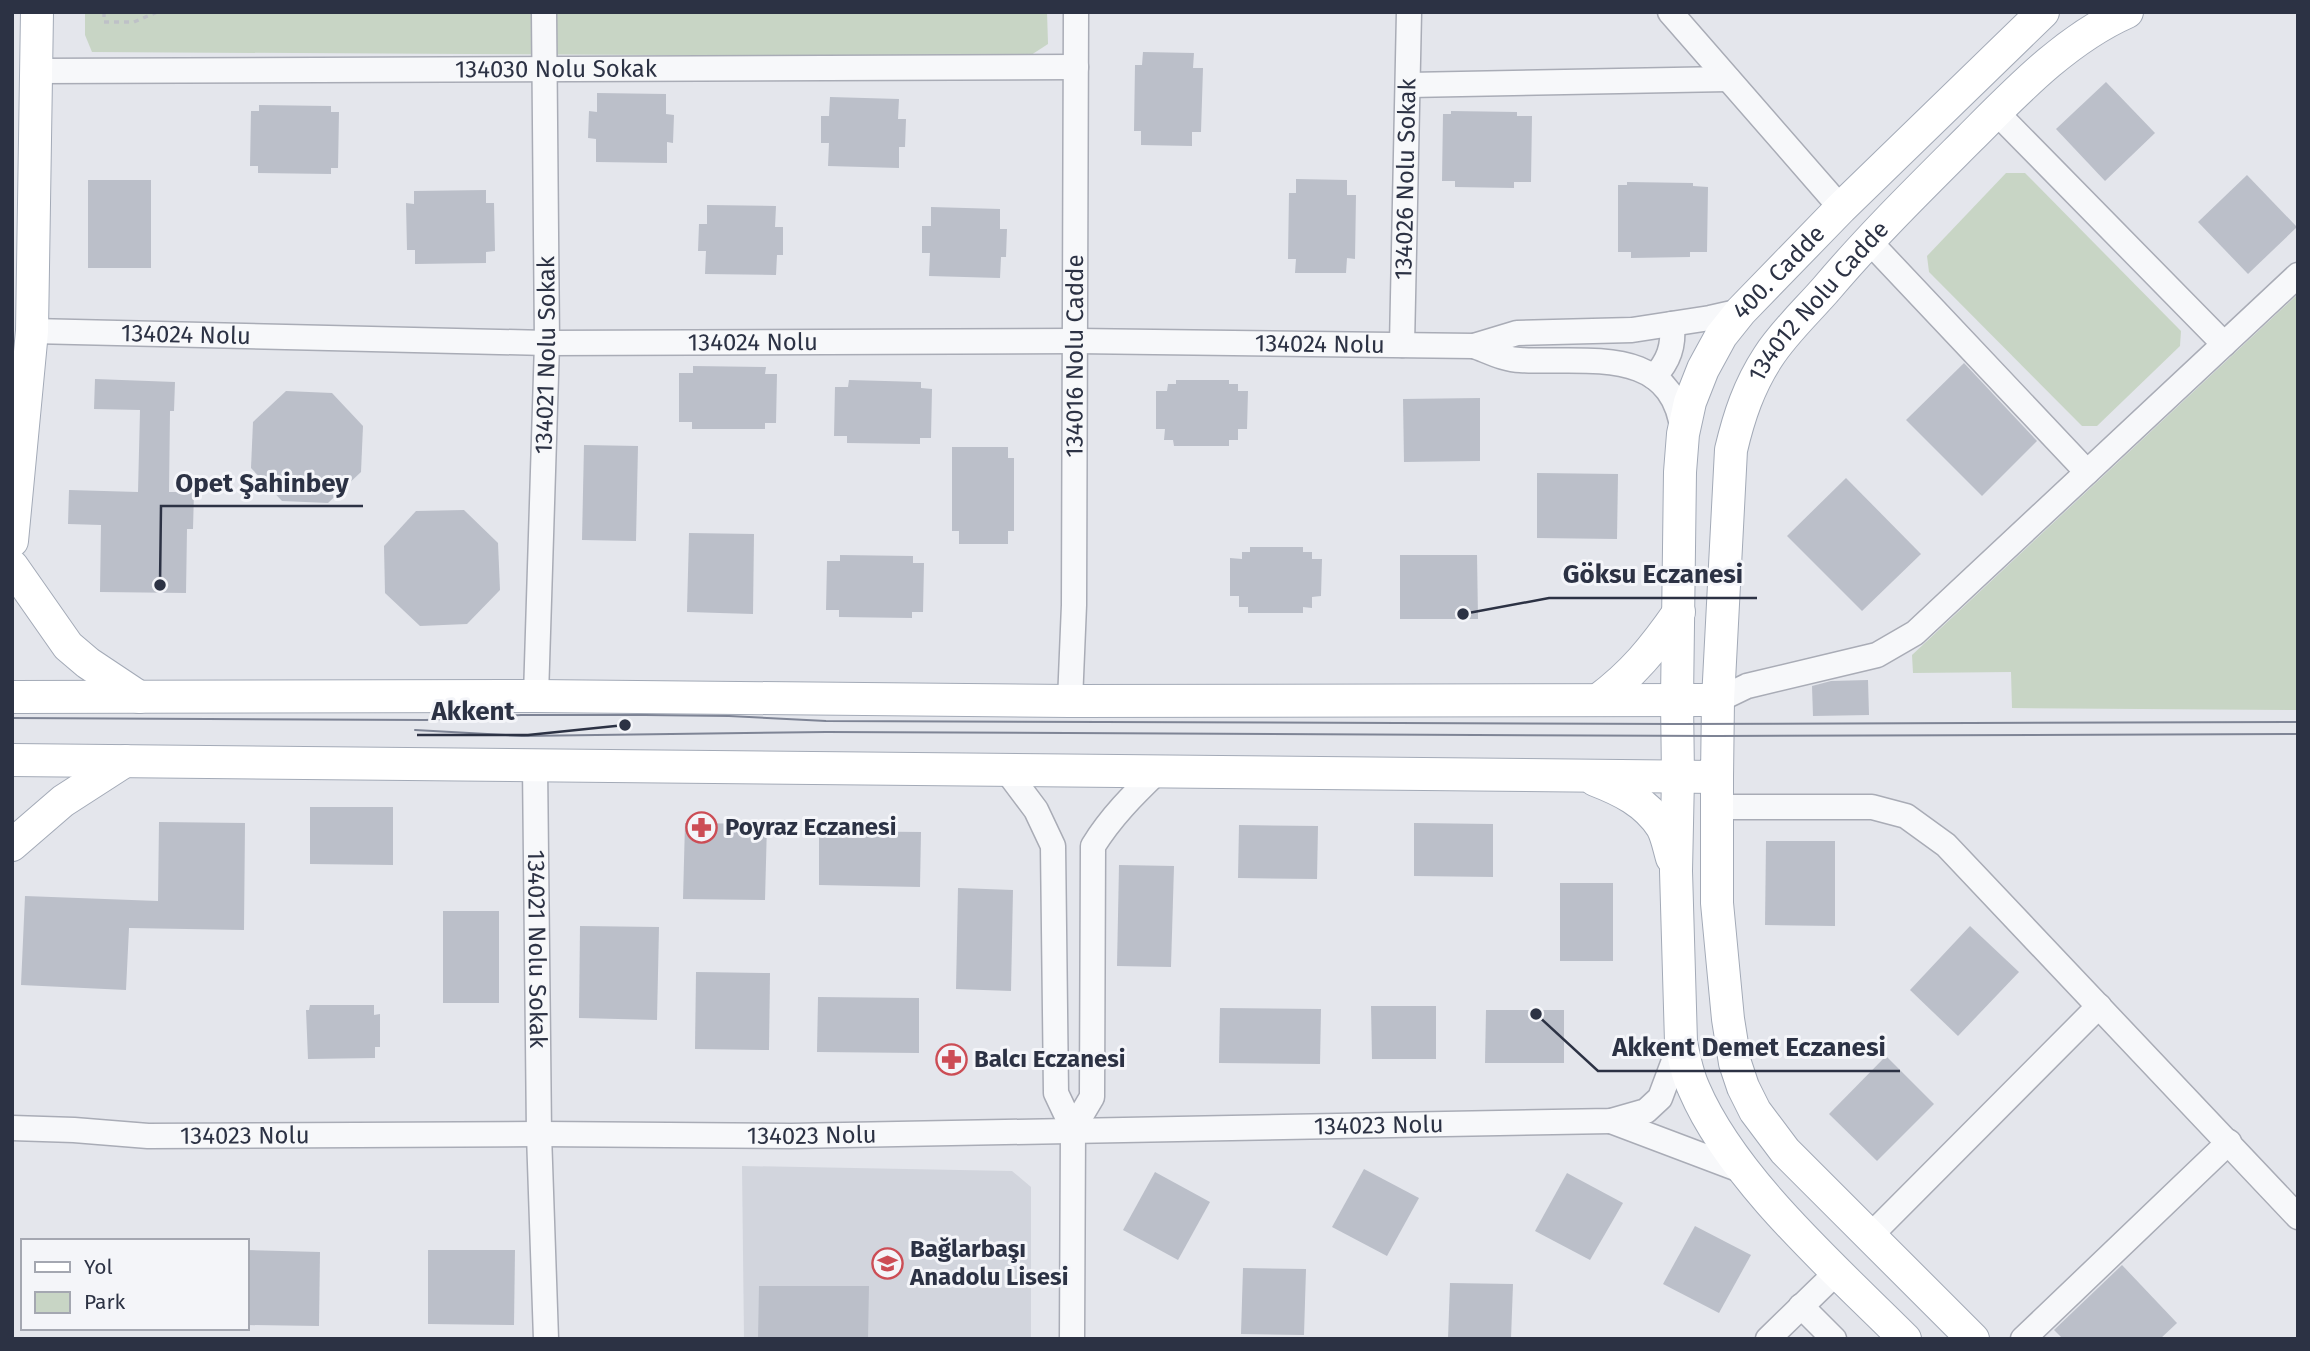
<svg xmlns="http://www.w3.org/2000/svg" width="2310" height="1351" font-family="'Fira Sans',sans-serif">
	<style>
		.built { fill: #d2d5dd }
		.green { fill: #c8d5c5 }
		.building { fill: #bbbfc9 }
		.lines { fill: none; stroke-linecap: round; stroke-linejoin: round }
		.minor-casing { stroke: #a9acb6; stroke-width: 27 }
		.major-casing { stroke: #a3aab7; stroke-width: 34 }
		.path { stroke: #bec1c7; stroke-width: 3.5; stroke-dasharray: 5 5; stroke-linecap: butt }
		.minor { stroke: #f7f8fa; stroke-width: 24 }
		.major { stroke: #fff; stroke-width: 32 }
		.tram { stroke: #7e8495; stroke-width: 2 }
		.labels { text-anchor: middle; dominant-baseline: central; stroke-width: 6; stroke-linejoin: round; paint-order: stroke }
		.street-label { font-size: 24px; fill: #2c3244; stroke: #f4f5f9 }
		.poi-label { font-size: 24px; font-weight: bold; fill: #2c3244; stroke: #f4f5f9; text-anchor: start }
		.leader { fill: none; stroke: #2c3244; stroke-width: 2.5 }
		.callout-dot { fill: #2c3244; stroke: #f4f5f9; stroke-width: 2.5 }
		.callout-label { font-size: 26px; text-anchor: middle; font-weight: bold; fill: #2c3244; stroke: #f4f5f9; stroke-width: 6; stroke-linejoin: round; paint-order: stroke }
	</style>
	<rect width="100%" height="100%" fill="#e4e6ec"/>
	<polygon class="built" points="742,1166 1012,1171 1031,1187 1031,1339 744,1339"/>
	<g class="green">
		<polygon points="85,12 1047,12 1048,44 1028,57 92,52 85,35"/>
		<polygon points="2006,173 2025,173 2181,331 2180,346 2097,426 2082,426 1929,272 1927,256"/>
		<polygon points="2298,294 2298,710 2012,708 2011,672 1913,673 1912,655"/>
	</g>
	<g class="building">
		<polygon points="1143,52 1194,53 1193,68 1203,68 1201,132 1192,132 1192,146 1141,145 1141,131 1134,131 1135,65 1142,65"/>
		<polygon points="2106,82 2155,133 2105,181 2056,129"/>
		<polygon points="597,93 666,94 666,114 674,115 673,143 667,142 667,163 596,162 596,139 588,138 589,111 597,112"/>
		<polygon points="830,97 899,99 898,119 906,119 905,147 899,147 899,168 828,166 829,143 821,143 821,116 829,116"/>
		<polygon points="259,105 331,106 331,112 339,112 338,168 331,168 331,174 258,173 258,166 250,166 251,111 259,111"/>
		<polygon points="1451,111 1517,112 1517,116 1532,116 1531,182 1514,182 1514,188 1455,187 1455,181 1442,181 1443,114 1451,114"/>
		<polygon points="2247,175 2297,227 2248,274 2198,222"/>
		<polygon points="1296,179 1347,180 1347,195 1356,195 1355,259 1347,258 1346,273 1295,273 1296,259 1288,259 1289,193 1296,193"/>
		<rect x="88" y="180" width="63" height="88"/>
		<polygon points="1627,182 1693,183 1693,186 1708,187 1707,252 1690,252 1690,257 1631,258 1631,252 1618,252 1618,185 1627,185"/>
		<polygon points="486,190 486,203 494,203 495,251 486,252 486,263 415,264 415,250 407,250 406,203 414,204 414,191"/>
		<polygon points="707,205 776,206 775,227 783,227 783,255 777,255 776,275 705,274 706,251 698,251 699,224 707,224"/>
		<polygon points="931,207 1000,209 1000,229 1007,229 1006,257 1001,257 1000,278 929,276 930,253 922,253 922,226 931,226"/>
		<polygon points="1964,363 2037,441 1982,496 1906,420"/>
		<polygon points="693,366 766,367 765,374 777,374 776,423 765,423 765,429 692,429 692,422 679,422 679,373 693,373"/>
		<polygon points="95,379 175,382 174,411 170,411 169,492 194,492 193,529 187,529 186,593 100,592 101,525 68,524 69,490 138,492 140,410 94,409"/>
		<polygon points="849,380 921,382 921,388 932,389 931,438 920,438 920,444 847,443 847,436 834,436 835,387 848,387"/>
		<polygon points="1176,380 1229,380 1229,384 1238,384 1238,391 1248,391 1247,429 1238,429 1238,440 1229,440 1229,446 1174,446 1173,440 1164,440 1165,429 1156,429 1156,391 1167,391 1168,384 1176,384"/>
		<polygon points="286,391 332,393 363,426 361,472 328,503 282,501 251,468 253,422"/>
		<polygon points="1480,398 1480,461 1404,462 1403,399"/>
		<polygon points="584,445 638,446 636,541 582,540"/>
		<polygon points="952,447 1008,447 1008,458 1014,458 1014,531 1008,531 1008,544 959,544 959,531 952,531"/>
		<polygon points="1537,473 1618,474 1617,539 1537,538"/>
		<polygon points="1846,478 1921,554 1862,611 1787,536"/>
		<polygon points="464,510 498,543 500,590 467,624 420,626 385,593 384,546 416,511"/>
		<polygon points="689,533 754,534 753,614 687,612"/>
		<polygon points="1250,547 1303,547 1303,552 1312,552 1312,559 1322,559 1321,596 1312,597 1312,608 1303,607 1303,613 1248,613 1248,607 1239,607 1239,596 1230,596 1230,558 1242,559 1242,552 1250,552"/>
		<polygon points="840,555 913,556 913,563 924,563 923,612 912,612 912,618 839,617 839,610 826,610 827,561 840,561"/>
		<polygon points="1400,555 1477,555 1478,619 1400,619"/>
		<polygon points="1868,680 1869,715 1813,716 1812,686 1831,681"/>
		<polygon points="310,807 393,807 393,865 310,864"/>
		<polygon points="159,822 245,823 244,930 129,928 126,990 21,985 25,896 158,901"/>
		<polygon points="685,823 767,824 765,900 683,899"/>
		<polygon points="1414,823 1493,824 1493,877 1414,876"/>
		<polygon points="1239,825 1318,826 1317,879 1238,878"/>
		<polygon points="819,831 921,832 920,887 819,885"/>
		<polygon points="1766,841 1835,841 1835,926 1765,925"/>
		<polygon points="1119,865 1174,866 1171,967 1117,966"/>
		<rect x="1560" y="883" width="53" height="78"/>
		<polygon points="958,888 1013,890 1011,991 956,989"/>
		<rect x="443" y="911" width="56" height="92"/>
		<polygon points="580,926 659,927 657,1020 579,1018"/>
		<polygon points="1970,926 2019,972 1958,1036 1910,990"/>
		<polygon points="696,972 770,973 769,1050 695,1049"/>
		<polygon points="818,997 919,998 919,1053 817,1052"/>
		<polygon points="310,1005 374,1005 374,1015 380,1014 380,1047 375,1047 375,1058 308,1059 306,1010 309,1010"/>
		<polygon points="1371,1006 1436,1006 1436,1059 1372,1059"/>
		<polygon points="1220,1008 1321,1009 1320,1064 1219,1063"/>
		<polygon points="1486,1010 1564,1010 1564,1063 1485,1063"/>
		<polygon points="1886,1056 1934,1104 1877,1161 1829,1114"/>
		<polygon points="1364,1169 1419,1198 1387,1256 1332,1227"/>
		<polygon points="1155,1172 1210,1202 1178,1260 1123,1230"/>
		<polygon points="1567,1173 1623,1203 1590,1260 1535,1231"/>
		<polygon points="1695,1226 1751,1255 1719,1313 1663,1284"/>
		<polygon points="247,1250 320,1252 319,1326 247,1325"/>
		<polygon points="428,1250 515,1250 514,1325 428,1324"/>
		<polygon points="2122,1265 2177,1323 2160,1339 2063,1339 2054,1330"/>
		<polygon points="1243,1268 1306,1269 1304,1335 1241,1334"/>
		<polygon points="1450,1283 1513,1284 1511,1339 1448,1339"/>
		<polygon points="759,1286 869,1286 868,1339 758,1339"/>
	</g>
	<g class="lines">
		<defs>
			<g id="minor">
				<polyline points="1670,12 1841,208"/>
				<path id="s1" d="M 36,71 L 1076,67"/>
				<polyline points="1409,85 1728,79"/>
				<polyline points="1996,112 2224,344"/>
				<polyline points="1868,240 2087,472"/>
				<path id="s2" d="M 32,331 L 547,343 L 1076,341 L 1474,346 L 1517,333 L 1632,330 L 1710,318 L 1741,311"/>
				<path id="s3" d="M 1402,345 L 1409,12"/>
				<path d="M 1474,346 C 1488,351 1505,360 1520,360 C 1585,364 1673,343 1683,433"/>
				<path d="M 1654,377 C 1669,361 1674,346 1672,324"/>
				<path id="s4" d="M 536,696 L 547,343 L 544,12"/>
				<polyline points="1718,700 1747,686 1877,655 1915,633 2298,275"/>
				<path id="s5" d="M 1070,701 L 1074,605 L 1076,12"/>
				<path id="s6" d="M 535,765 L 539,1134 L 546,1339"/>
				<polyline points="1006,770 1036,810 1053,846 1056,1093 1073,1129 1072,1339"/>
				<polyline points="1717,807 1872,807 1906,816 1946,845 2298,1217"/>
				<polyline points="1611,1121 1746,1172"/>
				<path id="s7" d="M 12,1128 L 74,1130 L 148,1136 L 539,1134 L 791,1136 L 1611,1121 L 1646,1111 L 1660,1098 L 1681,1042"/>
				<path d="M 1073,1129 L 1092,1097 L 1093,846 C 1111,817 1133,795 1158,771"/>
				<polyline points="1870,1236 2099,1006"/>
				<polyline points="1801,1306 1834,1339"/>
				<polyline points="1768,1339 1837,1272"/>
				<polyline points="2023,1339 2229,1142"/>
			</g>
			<g id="major">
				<polyline points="12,541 32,331 37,12"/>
				<polyline points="12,566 68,646 88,663 139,697"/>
				<polyline points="12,697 536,696 1070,701 1718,700"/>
				<path d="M 1598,700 C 1633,674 1654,648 1679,612"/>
				<path id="s8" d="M 12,760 L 1717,777 L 1718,700 L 1731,450 C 1739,416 1749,386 1768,357 C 1784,332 1808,310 1827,288 C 1872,235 1921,187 1970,138 C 2017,91 2066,39 2127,12"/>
				<polyline points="1717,777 1717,903 1728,1019 1735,1063 1743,1087 1755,1111 1785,1151 1973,1339"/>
				<path d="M 1595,780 C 1621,790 1646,802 1662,827 C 1667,836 1669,848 1672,858"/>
				<polyline points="12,845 63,801 125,761"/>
				<path id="s9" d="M 1905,1339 C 1835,1269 1733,1180 1694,1089 C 1687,1074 1684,1058 1681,1042 L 1676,871 L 1678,777 L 1677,700 L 1680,472 L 1683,434 L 1690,402 L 1703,369 L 1721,336 L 1741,311 L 1841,208 L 2043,12"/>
			</g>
		</defs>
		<use href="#minor" class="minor-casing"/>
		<use href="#major" class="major-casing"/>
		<polyline class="path" points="104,12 104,22 134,22 157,12"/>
		<use href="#minor" class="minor"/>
		<use href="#major" class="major"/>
		<g class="tram">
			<polyline points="12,718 426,720 521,715 645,715 729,716 826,721 1677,724 2298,722"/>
			<polyline points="415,730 522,736 826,732 1717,736 2298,734"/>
		</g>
	</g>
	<defs>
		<symbol id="pharmacy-ring" viewBox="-11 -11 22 22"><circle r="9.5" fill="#f4f5f9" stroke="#cc4d55" stroke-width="1.5"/><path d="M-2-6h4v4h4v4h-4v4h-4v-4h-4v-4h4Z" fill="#cc4d55"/></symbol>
		<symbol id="school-ring" viewBox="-11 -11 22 22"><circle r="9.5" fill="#f4f5f9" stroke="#cc4d55" stroke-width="1.5"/><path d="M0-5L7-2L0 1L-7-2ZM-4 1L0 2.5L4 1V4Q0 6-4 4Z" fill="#cc4d55"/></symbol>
	</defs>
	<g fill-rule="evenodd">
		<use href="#pharmacy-ring" x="684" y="810" width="35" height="35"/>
		<use href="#pharmacy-ring" x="934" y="1042" width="35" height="35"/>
		<use href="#school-ring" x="870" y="1246" width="35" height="35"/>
	</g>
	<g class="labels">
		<g class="street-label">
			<text stroke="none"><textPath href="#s1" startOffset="520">134030 Nolu Sokak</textPath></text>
			<text stroke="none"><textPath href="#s3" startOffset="166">134026 Nolu Sokak</textPath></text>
			<text stroke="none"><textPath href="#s9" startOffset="1178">400. Cadde</textPath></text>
			<text stroke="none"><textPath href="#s8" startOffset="2208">134012 Nolu Cadde</textPath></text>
			<text stroke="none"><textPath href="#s2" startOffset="154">134024 Nolu</textPath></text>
			<text stroke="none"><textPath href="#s2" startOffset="721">134024 Nolu</textPath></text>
			<text stroke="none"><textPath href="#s2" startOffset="1288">134024 Nolu</textPath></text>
			<text stroke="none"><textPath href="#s4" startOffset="341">134021 Nolu Sokak</textPath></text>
			<text stroke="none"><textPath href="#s5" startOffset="345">134016 Nolu Cadde</textPath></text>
			<text stroke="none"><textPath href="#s6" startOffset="184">134021 Nolu Sokak</textPath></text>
			<text stroke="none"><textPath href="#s7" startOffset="1367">134023 Nolu</textPath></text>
			<text stroke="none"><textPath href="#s7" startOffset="233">134023 Nolu</textPath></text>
			<text stroke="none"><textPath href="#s7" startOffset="800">134023 Nolu</textPath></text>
		</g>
		<g class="poi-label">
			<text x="725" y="827">Poyraz Eczanesi</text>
			<text x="974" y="1059">Balcı Eczanesi</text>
			<text x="910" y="1249">Bağlarbaşı<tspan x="910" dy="28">Anadolu Lisesi</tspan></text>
		</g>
	</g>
	<path class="leader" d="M160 585L161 506H363M1463 614L1549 598H1757M625 725L528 735H417M1536 1014L1598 1071H1900"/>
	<g class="callout-dot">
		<circle cx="160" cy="585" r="7"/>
		<circle cx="1463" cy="614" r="7"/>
		<circle cx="625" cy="725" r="7"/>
		<circle cx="1536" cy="1014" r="7"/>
	</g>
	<g class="callout-label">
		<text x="262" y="492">Opet Şahinbey</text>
		<text x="1653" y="583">Göksu Eczanesi</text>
		<text x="473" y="720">Akkent</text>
		<text x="1749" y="1056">Akkent Demet Eczanesi</text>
	</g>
	<rect width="2310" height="1351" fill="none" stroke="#2c3244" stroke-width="28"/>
	<rect x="21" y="1239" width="228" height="91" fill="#f4f5f9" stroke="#a4a7b1" stroke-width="2"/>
	<rect x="35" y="1262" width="35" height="10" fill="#ffffff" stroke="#a4a7b1" stroke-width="2"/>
	<text x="84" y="1274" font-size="21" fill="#2c3244">Yol</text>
	<rect x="35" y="1292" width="35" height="21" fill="#c8d5c5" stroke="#a4a7b1" stroke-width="2"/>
	<text x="84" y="1309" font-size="21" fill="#2c3244">Park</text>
</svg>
